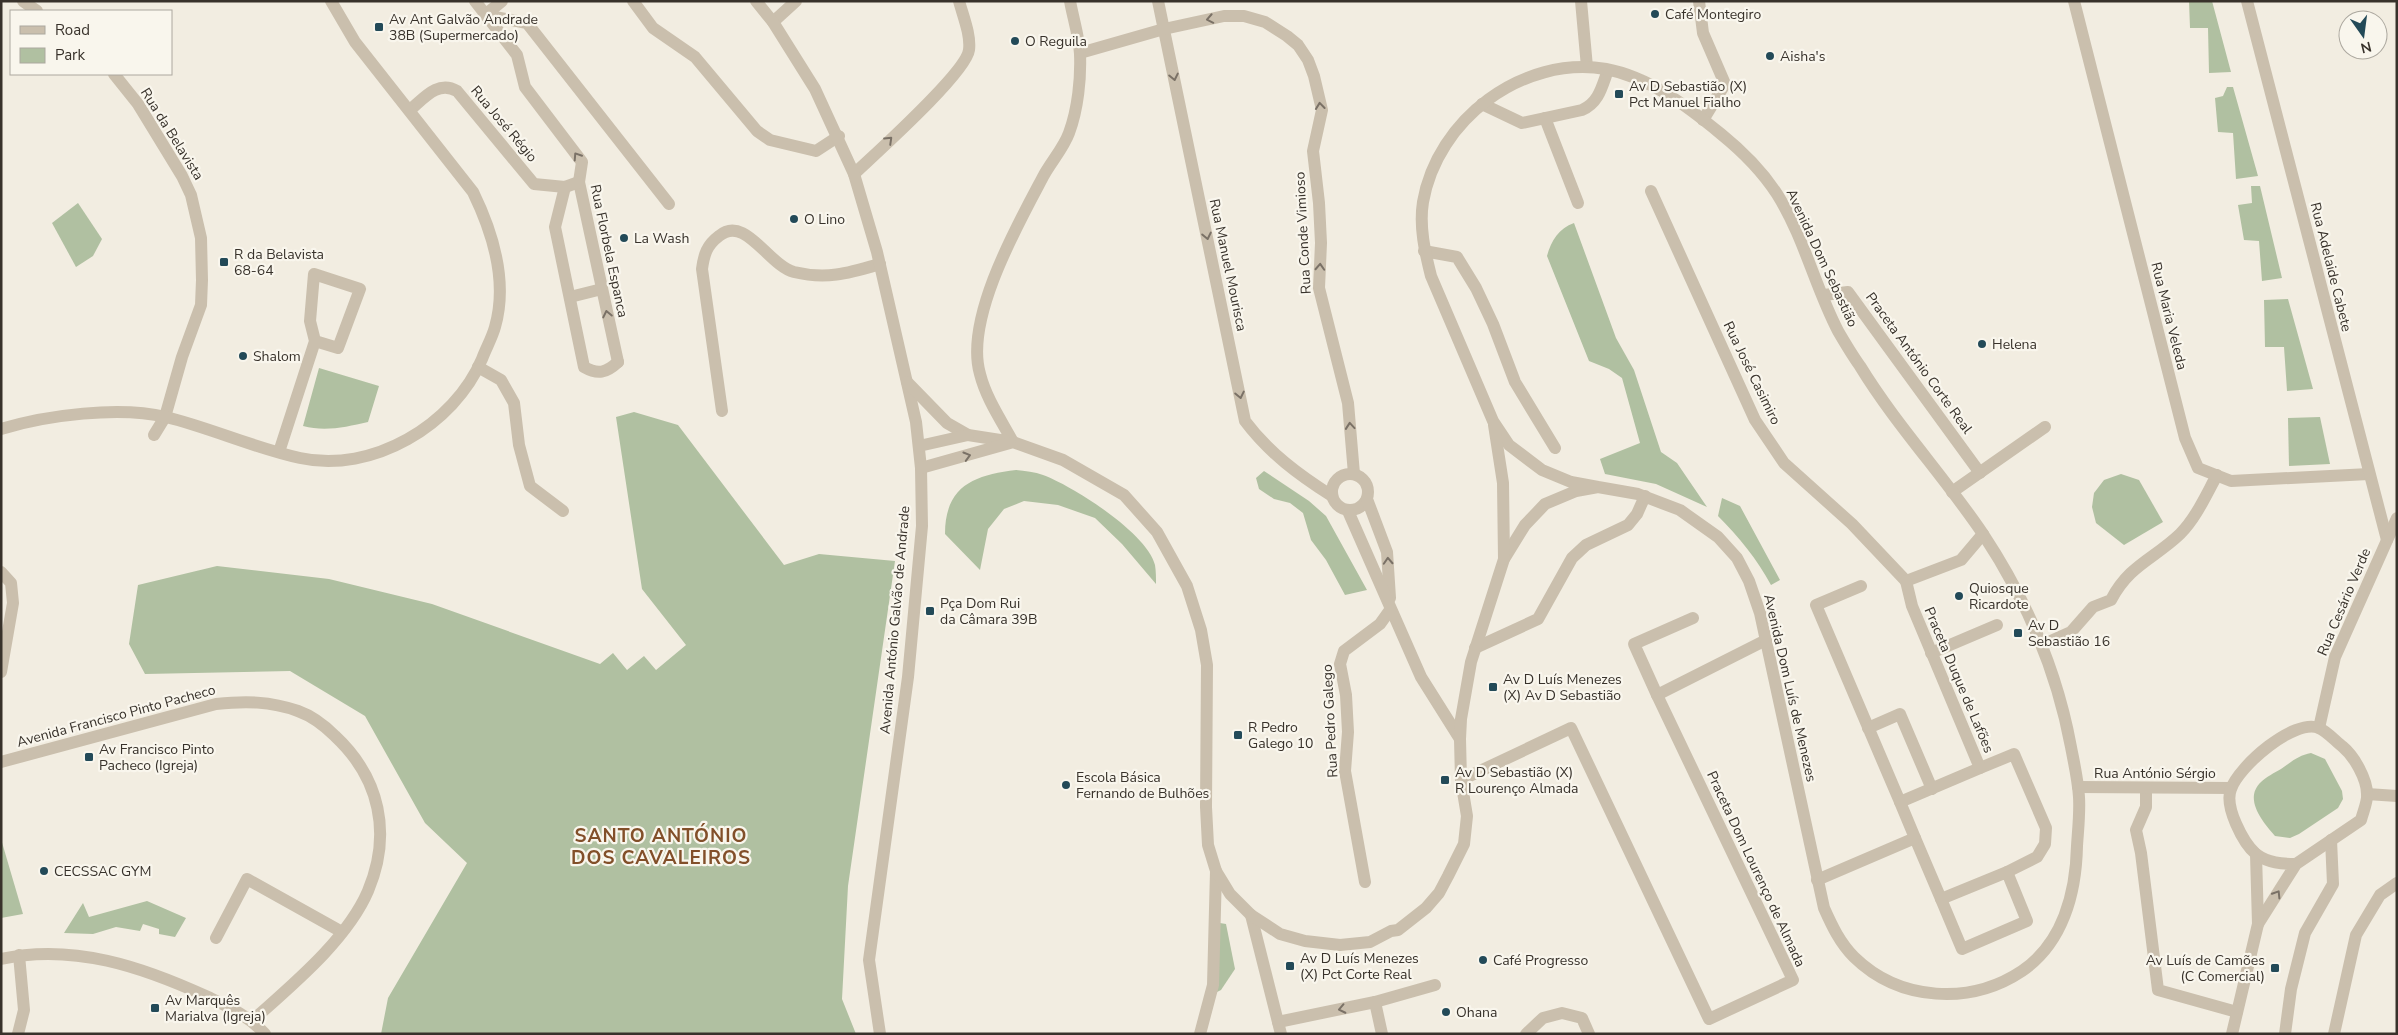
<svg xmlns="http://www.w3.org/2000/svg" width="2398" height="1035" font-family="'Nunito Sans',sans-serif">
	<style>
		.green { fill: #b0c0a1 }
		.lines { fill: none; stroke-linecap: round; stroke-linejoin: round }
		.service { stroke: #cabfad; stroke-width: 12 }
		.pedestrian { stroke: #cabfad; stroke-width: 12 }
		.minor { stroke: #cabfad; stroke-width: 12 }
		.tertiary { stroke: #cabfad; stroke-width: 12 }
		.oneway { stroke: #7a7166 }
		.poi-dot { fill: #234a58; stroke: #f9f6ed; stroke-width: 2 }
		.labels { text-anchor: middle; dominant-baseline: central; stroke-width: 4.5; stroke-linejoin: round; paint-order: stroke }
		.poi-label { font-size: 14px; fill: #38322b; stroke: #f9f6ed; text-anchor: start }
		.street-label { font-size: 14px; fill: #38322b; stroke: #f9f6ed }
		.district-label { font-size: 19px; font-weight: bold; letter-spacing: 1px; fill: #824f29; stroke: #f9f6ed }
	</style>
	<rect width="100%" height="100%" fill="#f2ede1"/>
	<g class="green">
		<polygon points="2189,1 2212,1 2231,72 2209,73 2208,28 2190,28"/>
		<polygon points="2227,87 2233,87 2258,176 2236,179 2233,133 2218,132 2215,98 2223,96"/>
		<polygon points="2251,186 2260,186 2282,278 2262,281 2259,241 2244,240 2238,205 2252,203"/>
		<polygon points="78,203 102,239 93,256 76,267 52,223"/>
		<path d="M 1574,223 L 1616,338 L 1634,370 L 1661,452 L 1677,463 L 1707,507 L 1656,484 L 1605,474 L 1600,459 L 1640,443 L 1622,378 L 1609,369 L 1589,361 L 1547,256 C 1551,241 1559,228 1574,223 Z"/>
		<polygon points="2288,299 2313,389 2287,391 2284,347 2265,347 2264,300"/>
		<path d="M 319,368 L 379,386 L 368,422 C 346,427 325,432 303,426 Z"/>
		<polygon points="634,412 678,425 784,565 819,554 895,561 848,886 842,999 856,1034 381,1034 388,998 467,863 425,823 365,716 290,671 145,674 129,644 138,585 217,566 329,579 432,604 600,664 613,653 627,670 644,656 656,670 686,645 642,589 616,417"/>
		<polygon points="2320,417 2330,464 2289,466 2288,418"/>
		<path d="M 1016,470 C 1025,471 1035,472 1043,475 C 1073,486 1147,533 1155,565 C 1156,571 1156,578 1156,584 L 1122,544 L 1095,518 L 1058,505 L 1024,501 L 1004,509 L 988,529 L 980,570 L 945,534 C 945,486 974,475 1016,470 Z"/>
		<polygon points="1264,471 1309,501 1326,516 1367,590 1345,595 1326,560 1311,540 1303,513 1290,503 1274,499 1259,489 1256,478"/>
		<polygon points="2121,474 2139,480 2163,522 2124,545 2096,523 2092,507 2094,493 2104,480"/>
		<path d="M 1722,498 L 1740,506 L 1780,580 L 1771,585 C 1757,559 1739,537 1718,516 Z"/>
		<path d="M 2311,753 L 2325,759 L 2342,791 L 2343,799 L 2338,808 L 2299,834 L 2290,838 L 2275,836 C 2263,822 2243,799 2261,782 C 2266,777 2274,773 2281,769 C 2291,762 2299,755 2311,753 Z"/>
		<polygon points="1,839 23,914 1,918"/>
		<polygon points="147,901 186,918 175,937 159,934 159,929 143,924 140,931 116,927 93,934 64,933 83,903 89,917"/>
		<polygon points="1220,923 1226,924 1235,969 1221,990 1217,992"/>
	</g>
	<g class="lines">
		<g class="service">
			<polyline points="485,15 527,23 669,204"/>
			<polyline points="1080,53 1164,29"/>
			<path d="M 1482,104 L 1522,123 L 1582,110 C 1599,103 1602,86 1608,70"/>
			<polyline points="1545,118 1578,203"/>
			<path d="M 854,174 C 875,154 966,73 969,50 C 971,35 963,16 959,1"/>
			<path d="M 565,187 L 555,227 L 584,367 C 598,375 606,373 618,362"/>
			<polyline points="1424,251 1457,257 1476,288 1493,324 1515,382 1555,448"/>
			<polyline points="570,297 602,289"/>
			<polyline points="478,367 501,380 514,403 519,445 530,486 563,511"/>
			<polyline points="154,435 165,417"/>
			<polyline points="1861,586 1816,605 1900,802"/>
			<polyline points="1475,648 1538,619 1572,558 1586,545 1628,525 1637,514 1645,496"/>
			<polyline points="1931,653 1997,625"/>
			<polyline points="1657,695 1634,644 1693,618"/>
			<polyline points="1868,728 1900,714 1932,789"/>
			<polyline points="1980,768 2014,754 2046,828 2045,844 2037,857 2007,872"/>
			<polyline points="2146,788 2146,807 2136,830 2141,853 2158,990 2237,1012"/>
			<polyline points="1915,838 1941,899"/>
			<polygon points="2007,872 2027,921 1962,949 1941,899"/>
		</g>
		<g class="pedestrian">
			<path d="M 2042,645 L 2071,632 L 2093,607 L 2111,600 C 2129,565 2154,559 2180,534 C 2196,518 2206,495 2217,475"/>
			<polyline points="1200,1034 1213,985 1216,871"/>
			<polyline points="2285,1034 2291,989 2305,933 2333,884 2331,840"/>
		</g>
		<g class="minor">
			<polyline points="23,1 37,11"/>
			<polyline points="475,1 517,55 525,87 582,162 579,182 618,362"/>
			<polyline points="633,1 653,28 695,57 757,131 770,140 816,151 839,136"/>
			<path d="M 1158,1 L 1245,421 C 1269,453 1299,475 1332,496"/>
			<polyline points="1581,1 1587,67"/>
			<polyline points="1699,1 1703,33 1725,84 1703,120"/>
			<polyline points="2074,1 2185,438 2198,468 2231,481 2369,474"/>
			<polyline points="2247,1 2387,540"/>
			<polyline points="485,15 502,1"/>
			<polyline points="773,22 796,1"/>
			<polyline points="1164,29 1224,16 1244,16 1265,22 1287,36 1298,45 1308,60 1314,76 1322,110 1313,151 1319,203 1321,243 1319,288 1348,403 1354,474"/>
			<polyline points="114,74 138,104 182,176 191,195 201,238 202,280 201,305 182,357 165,417"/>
			<path d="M 410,110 C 424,98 438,80 457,91 L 534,184 L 565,187 L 579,182"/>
			<polyline points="1651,191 1755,420 1784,463 1852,524 1906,581 1961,560 1983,534"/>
			<polyline points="1824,295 1848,292 1980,473"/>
			<path d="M 722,411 L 702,269 C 704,254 707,245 719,236 C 745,214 768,265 794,272 C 827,280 849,273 880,264"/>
			<path d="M 1013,442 C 1001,420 986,398 980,374 C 964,319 1018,224 1044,175 C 1052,161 1064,147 1069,133 C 1078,109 1081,78 1080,54 C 1079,36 1073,18 1070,1"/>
			<polyline points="279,452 315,341 310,321 314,274 360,289 338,348 315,341"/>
			<circle cx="1350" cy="492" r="18"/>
			<polyline points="1952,492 2045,427"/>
			<polyline points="1367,499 1387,552 1390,598"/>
			<polyline points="1348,511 1421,677 1460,739"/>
			<polyline points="1,572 11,583 13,603 1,672"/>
			<polyline points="1461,780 1571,728 1709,1019 1793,980 1657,695 1766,640"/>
			<polyline points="1817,880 1915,838 1900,802 1980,768 1912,606 1906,581"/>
			<polyline points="1365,882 1345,771 1348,732 1346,695 1340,664 1344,651 1380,624 1390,610"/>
			<polyline points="1251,915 1281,1034"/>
			<polyline points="216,938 247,879 342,932"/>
			<polyline points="1375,1002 1435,985"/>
			<polyline points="1278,1022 1375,1002 1382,1034"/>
			<polyline points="18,1034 24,1010 19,955"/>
			<polyline points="1526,1034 1543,1018 1562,1013 1582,1018 1589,1034"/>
			<polyline points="2334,1034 2356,935 2380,895 2397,883"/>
		</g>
		<g class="tertiary">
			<polyline points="756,1 773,22 815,89 854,174 877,252 916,422 921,468 922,526 908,677 869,960 880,1034"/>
			<path d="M 907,382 L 947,423 L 968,435 L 1013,442 L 1063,460 L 1124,495 L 1157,532 L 1187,586 L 1201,630 L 1207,665 L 1206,807 L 1208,845 L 1216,871 L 1230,894 L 1251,915 L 1280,934 L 1305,941 L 1340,945 L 1370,942 L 1391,931 L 1398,930 L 1426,908 L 1439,893 L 1448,876 L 1464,844 L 1467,816 L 1461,780 L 1460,739 L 1461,719 L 1471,662 L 1504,559 L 1525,525 L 1545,504 L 1576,491 L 1598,487 L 1638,494 L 1680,510 L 1718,537 L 1737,558 L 1749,581 L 1760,613 L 1824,908 C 1832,926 1840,943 1854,957 C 1900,1002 1971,1005 2022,971 C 2063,943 2076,893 2077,846 C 2078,830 2080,813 2079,797 C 2078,780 2074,763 2071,747 C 2057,671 2026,599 1983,534 C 1944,476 1896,425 1860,366 C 1852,355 1845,343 1838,331 C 1815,287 1804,237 1777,194 C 1762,171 1742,151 1721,134 C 1687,106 1649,77 1606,69 C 1522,55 1437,120 1423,202 C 1419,227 1425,252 1431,276 L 1493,421 L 1509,445 L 1542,470 L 1571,482 L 1598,487"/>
			<polyline points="1494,425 1503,483 1504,559"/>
			<path d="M 1,429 C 47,415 119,406 166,417 C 211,428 254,448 300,458 C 372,474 454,425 482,359 C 486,348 492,338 495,327 C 508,282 493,233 473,192 L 355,42 L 331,1"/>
			<polyline points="919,446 968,435"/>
			<polyline points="921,468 1010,443"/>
			<polyline points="2319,728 2335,657 2397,518"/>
			<path d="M 1,762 L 216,704 C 245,701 270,701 298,711 C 312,716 325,726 335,736 C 380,778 392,834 368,891 C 347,940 292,985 253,1020"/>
			<polyline points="2078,787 2231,788"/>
			<polyline points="2367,794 2397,796"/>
			<path d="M 2258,924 L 2296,864 L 2361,820 C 2363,812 2368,801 2367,794 C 2367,779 2354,756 2343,747 C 2336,742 2328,732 2319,728 C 2294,718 2239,766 2231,789 C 2224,806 2243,843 2256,854 C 2268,863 2282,864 2296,864"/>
			<path d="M 1,959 C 73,943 143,967 208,997 C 229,1007 249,1016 265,1034"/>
			<polyline points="2232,1034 2258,924 2256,854"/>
		</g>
	</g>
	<defs><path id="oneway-chevron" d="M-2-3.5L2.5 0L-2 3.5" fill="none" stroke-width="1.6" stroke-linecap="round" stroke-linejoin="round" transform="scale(1.25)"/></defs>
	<g class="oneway">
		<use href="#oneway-chevron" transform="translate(1210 19) rotate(169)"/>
		<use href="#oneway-chevron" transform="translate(1174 77) rotate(78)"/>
		<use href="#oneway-chevron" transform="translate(1320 106) rotate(-96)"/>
		<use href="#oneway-chevron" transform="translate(889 140) rotate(-44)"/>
		<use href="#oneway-chevron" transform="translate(577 156) rotate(-123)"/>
		<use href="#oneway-chevron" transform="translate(1207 236) rotate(78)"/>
		<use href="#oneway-chevron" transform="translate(1320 267) rotate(-87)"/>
		<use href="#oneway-chevron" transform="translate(607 314) rotate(-102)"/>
		<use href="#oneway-chevron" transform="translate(1240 395) rotate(78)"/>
		<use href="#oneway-chevron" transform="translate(1350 426) rotate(-95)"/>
		<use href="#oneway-chevron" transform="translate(967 456) rotate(-16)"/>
		<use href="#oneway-chevron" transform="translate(1388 561) rotate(-93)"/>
		<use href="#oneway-chevron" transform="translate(2277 894) rotate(-58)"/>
		<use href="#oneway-chevron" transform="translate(1342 1009) rotate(168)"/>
	</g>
	<g class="poi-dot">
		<circle cx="1655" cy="14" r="5"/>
		<rect x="374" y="22" width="10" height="10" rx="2.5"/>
		<circle cx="1015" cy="41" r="5"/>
		<circle cx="1770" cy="56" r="5"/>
		<rect x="1614" y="89" width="10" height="10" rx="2.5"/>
		<circle cx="794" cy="219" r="5"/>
		<circle cx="624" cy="238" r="5"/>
		<rect x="219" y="257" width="10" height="10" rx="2.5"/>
		<circle cx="1982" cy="344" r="5"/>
		<circle cx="243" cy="356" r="5"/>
		<circle cx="1959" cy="596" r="5"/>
		<rect x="925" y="606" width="10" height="10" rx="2.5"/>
		<rect x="2013" y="628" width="10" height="10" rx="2.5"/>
		<rect x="1488" y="682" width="10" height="10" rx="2.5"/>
		<rect x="1233" y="730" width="10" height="10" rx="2.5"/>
		<rect x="84" y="752" width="10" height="10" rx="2.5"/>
		<rect x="1440" y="775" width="10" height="10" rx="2.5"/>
		<circle cx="1066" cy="785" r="5"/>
		<circle cx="44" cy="871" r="5"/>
		<circle cx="1483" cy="960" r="5"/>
		<rect x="1285" y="961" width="10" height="10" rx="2.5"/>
		<rect x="2270" y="963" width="10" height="10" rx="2.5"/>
		<rect x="150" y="1003" width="10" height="10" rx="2.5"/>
		<circle cx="1446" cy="1012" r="5"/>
	</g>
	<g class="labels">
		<g class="poi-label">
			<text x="1665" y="14">Café Montegiro</text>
			<text x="389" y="19">Av Ant Galvão Andrade<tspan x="389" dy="16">38B (Supermercado)</tspan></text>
			<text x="1025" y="41">O Reguila</text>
			<text x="1780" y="56">Aisha's</text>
			<text x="1629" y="86">Av D Sebastião (X)<tspan x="1629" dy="16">Pct Manuel Fialho</tspan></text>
			<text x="804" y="219">O Lino</text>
			<text x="634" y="238">La Wash</text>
			<text x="234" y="254">R da Belavista<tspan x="234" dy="16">68-64</tspan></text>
			<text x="1992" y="344">Helena</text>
			<text x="253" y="356">Shalom</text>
			<text x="1969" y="588">Quiosque<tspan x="1969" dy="16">Ricardote</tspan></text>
			<text x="940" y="603">Pça Dom Rui<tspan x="940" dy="16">da Câmara 39B</tspan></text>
			<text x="2028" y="625">Av D<tspan x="2028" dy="16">Sebastião 16</tspan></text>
			<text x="1503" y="679">Av D Luís Menezes<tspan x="1503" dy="16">(X) Av D Sebastião</tspan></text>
			<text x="1248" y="727">R Pedro<tspan x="1248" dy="16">Galego 10</tspan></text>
			<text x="99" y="749">Av Francisco Pinto<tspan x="99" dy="16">Pacheco (Igreja)</tspan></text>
			<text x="1455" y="772">Av D Sebastião (X)<tspan x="1455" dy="16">R Lourenço Almada</tspan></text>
			<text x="1076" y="777">Escola Básica<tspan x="1076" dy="16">Fernando de Bulhões</tspan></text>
			<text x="54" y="871">CECSSAC GYM</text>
			<text x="1300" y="958">Av D Luís Menezes<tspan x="1300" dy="16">(X) Pct Corte Real</tspan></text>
			<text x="1493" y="960">Café Progresso</text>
			<text x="2265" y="960" text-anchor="end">Av Luís de Camões<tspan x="2265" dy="16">(C Comercial)</tspan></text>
			<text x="165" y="1000">Av Marquês<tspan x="165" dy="16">Marialva (Igreja)</tspan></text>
			<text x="1456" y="1012">Ohana</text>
		</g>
		<g class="street-label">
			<text transform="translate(504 124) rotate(50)">Rua José Régio</text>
			<text transform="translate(172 134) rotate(58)">Rua da Belavista</text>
			<text transform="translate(1303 233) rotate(-93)">Rua Conde Vimioso</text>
			<text transform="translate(609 251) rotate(78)">Rua Florbela Espanca</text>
			<text transform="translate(1822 258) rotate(65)">Avenida Dom Sebastião</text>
			<text transform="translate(1228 265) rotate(78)">Rua Manuel Mourisca</text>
			<text transform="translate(2331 267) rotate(76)">Rua Adelaide Cabete</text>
			<text transform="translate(2169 316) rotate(76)">Rua Maria Veleda</text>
			<text transform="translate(1919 363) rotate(54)">Praceta António Corte Real</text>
			<text transform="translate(1752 373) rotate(64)">Rua José Casimiro</text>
			<text transform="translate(2344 602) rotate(-67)">Rua Cesário Verde</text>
			<text transform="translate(895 620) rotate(-85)">Avenida António Galvão de Andrade</text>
			<text transform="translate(1959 680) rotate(67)">Praceta Duque de Lafões</text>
			<text transform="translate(1790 688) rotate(77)">Avenida Dom Luís de Menezes</text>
			<text transform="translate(116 716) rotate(-15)">Avenida Francisco Pinto Pacheco</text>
			<text transform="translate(1330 721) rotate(-93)">Rua Pedro Galego</text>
			<text x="2155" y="773">Rua António Sérgio</text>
			<text transform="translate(1756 869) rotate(65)">Praceta Dom Lourenço de Almada</text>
		</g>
		<g class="district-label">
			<text x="661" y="836">SANTO ANTÓNIO<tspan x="661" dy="22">DOS CAVALEIROS</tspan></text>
		</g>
	</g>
	<rect width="2398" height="1035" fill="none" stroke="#38322b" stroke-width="5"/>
	<rect x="10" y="10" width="162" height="65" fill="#f9f6ed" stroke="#aca89f"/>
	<rect x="20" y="26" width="25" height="8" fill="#cabfad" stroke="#aca89f"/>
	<text x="55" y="35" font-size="15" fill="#38322b">Road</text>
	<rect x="20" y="48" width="25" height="15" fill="#b0c0a1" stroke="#aca89f"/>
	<text x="55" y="60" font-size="15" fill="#38322b">Park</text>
	<g transform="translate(2363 35) rotate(166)"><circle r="24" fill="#f9f6ed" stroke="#aca89f"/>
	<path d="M0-4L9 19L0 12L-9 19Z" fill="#234a58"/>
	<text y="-8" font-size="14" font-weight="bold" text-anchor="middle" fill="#38322b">N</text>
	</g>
</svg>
